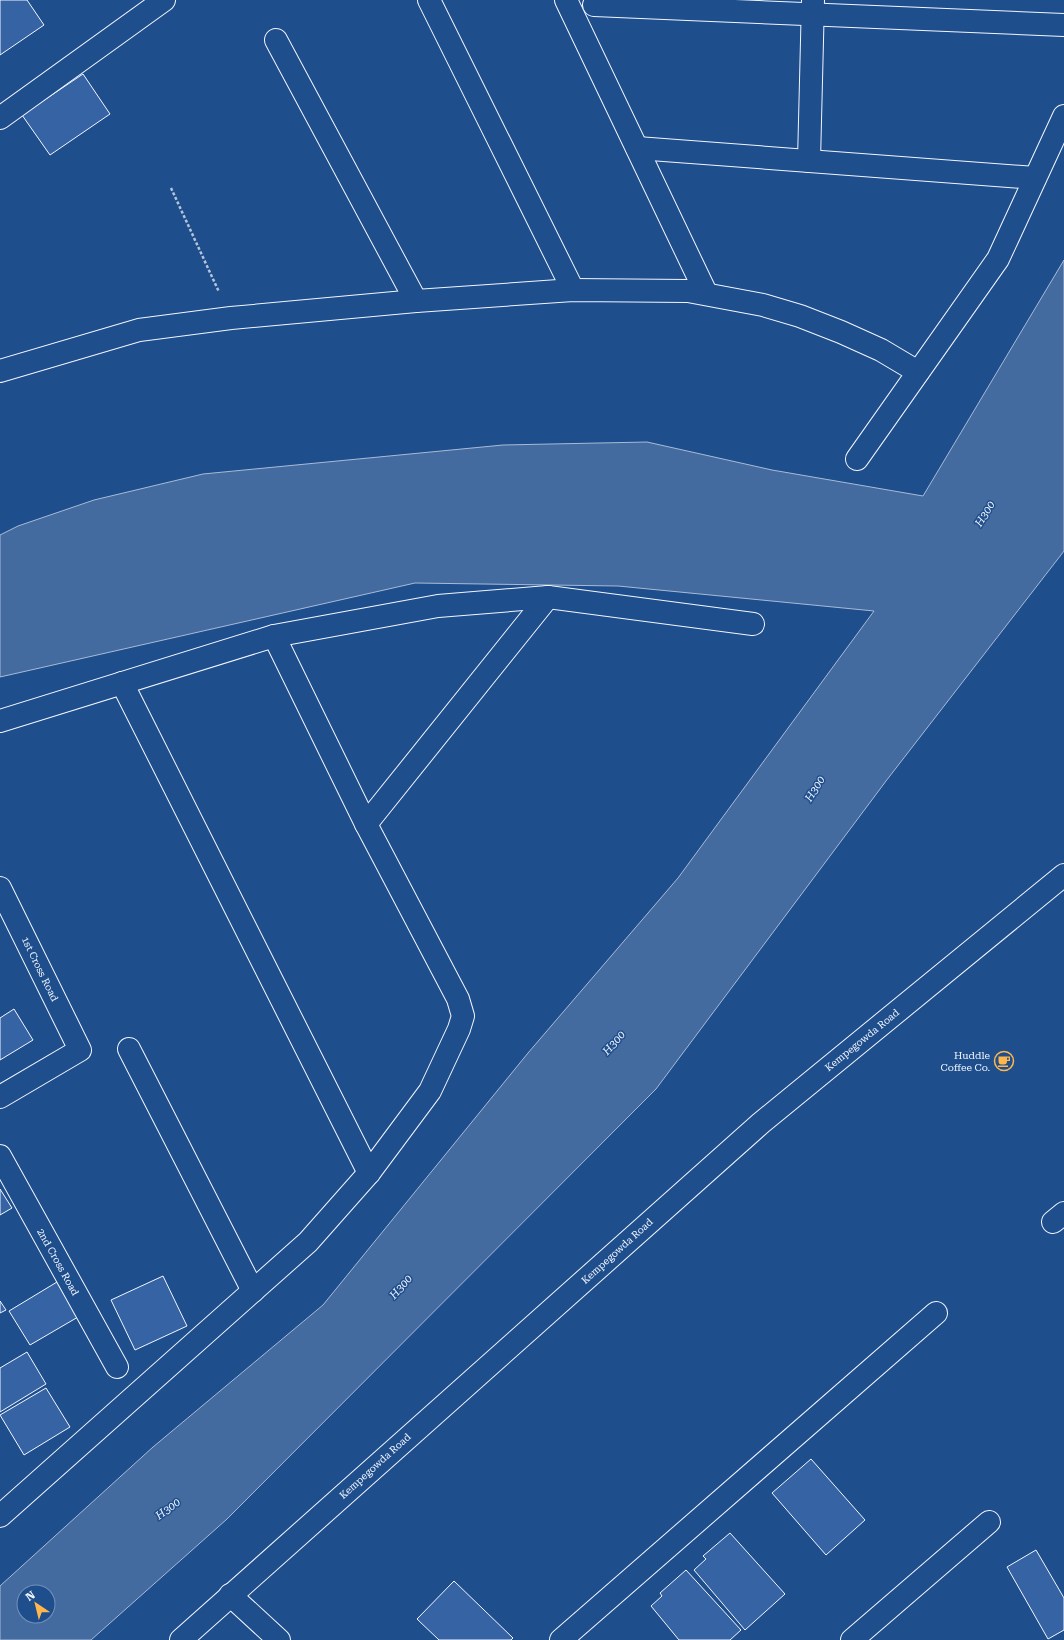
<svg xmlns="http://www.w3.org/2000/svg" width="1064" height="1640" font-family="'Roboto Serif',serif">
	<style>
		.water { fill: #446ba0; stroke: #a8bbd7; fill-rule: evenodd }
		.building { fill: #3563a3; stroke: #f2f6ff }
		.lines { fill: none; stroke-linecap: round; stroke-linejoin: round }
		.street-casing { stroke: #f2f6ff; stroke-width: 24 }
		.secondary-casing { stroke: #f2f6ff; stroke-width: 24 }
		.path { stroke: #b3c4dc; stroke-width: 2.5; stroke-dasharray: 3 2; stroke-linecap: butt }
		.street { stroke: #1f4e8c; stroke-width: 22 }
		.secondary { stroke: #1f4e8c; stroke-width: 22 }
		.labels { text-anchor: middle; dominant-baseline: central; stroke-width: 3; stroke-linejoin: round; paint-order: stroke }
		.street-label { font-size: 10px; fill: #f2f6ff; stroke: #1f4e8c }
		.poi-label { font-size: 10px; fill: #f2f6ff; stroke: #1f4e8c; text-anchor: end }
		.water-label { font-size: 11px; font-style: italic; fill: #f2f6ff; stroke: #1f4e8c }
	</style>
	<rect width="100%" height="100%" fill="#1f4e8c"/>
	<path class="water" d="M 1064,260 L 1064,551 L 886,781 L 656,1089 L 227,1519 L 91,1640 L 0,1640 L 0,1586 L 153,1447 L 323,1305 L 528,1053 L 678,878 L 874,611 L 618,586 L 415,583 L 0,677 L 0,535 L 18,526 L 94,500 L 203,474 L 503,445 L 647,442 L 772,470 L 923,496 ZM 24,1592 L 48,1592 L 48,1616 L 24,1616 Z"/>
	<g class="building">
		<polygon points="0,0 27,0 44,25 0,55"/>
		<polygon points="83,74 110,114 50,155 22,115"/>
		<polygon points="14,1009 33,1040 0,1060 0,1018"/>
		<polygon points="0,1189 12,1208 0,1215"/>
		<polygon points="163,1276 187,1326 135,1350 111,1300"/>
		<polygon points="57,1282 78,1317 30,1345 9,1311"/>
		<polygon points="0,1301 6,1310 0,1313"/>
		<polygon points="27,1352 46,1384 0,1412 0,1368"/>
		<polygon points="46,1388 70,1427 24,1455 0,1415"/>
		<polygon points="811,1459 865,1520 826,1555 772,1493"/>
		<polygon points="730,1533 785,1594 745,1630 694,1570 706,1559 703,1556"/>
		<polygon points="1036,1550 1064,1598 1064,1630 1048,1639 1007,1567"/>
		<polygon points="686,1570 741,1630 730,1640 679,1640 651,1606 662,1596 660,1593"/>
		<polygon points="454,1581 513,1638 511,1640 439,1640 417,1619"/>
	</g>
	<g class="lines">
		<defs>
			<g id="street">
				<polyline points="429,0 573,290"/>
				<polyline points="566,0 706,293"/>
				<polyline points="594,5 1064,25"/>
				<polyline points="276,40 416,301"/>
				<polyline points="0,118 164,0"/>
				<polyline points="637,148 1035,178"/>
				<polyline points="809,161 813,0"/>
				<polyline points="0,371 139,330 231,318 416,301 573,290 688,291 763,305 800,316 841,332 881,350 918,372"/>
				<polyline points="857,459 998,259 1064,116"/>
				<polyline points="122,683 369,1173"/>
				<polyline points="0,721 274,636"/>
				<polyline points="366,824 548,597"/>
				<polyline points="0,888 80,1050 0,1097"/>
				<polyline points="129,1049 253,1291"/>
				<polyline points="0,1156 117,1367"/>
				<polyline points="1053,1222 1064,1213"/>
				<polyline points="0,1516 308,1242 369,1173 430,1091 459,1029 463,1016 458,999 366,824 274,636 438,606 548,597 753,624"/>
				<polyline points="230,1595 279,1640"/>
				<polyline points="561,1640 936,1313"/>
				<polyline points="852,1640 989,1522"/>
			</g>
			<polyline id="secondary" points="181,1640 761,1123 1064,875"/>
		</defs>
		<use href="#street" class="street-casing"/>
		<use href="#secondary" class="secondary-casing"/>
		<polyline class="path" points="171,188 219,292"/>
		<use href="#street" class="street"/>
		<use href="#secondary" class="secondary"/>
	</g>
	<defs>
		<symbol id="cafe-ring" viewBox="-11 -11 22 22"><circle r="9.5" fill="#1f4e8c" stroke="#ffb74d" stroke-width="1.5"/><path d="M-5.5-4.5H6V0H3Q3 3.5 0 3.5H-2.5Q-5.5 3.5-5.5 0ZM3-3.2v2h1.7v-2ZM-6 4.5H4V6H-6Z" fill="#ffb74d"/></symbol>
	</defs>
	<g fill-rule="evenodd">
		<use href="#cafe-ring" x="993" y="1050" width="22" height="22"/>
	</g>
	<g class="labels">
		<g class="street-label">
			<text transform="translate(40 969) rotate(64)">1st Cross Road</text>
			<text transform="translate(862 1040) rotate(-39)">Kempegowda Road</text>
			<text transform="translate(617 1251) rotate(-42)">Kempegowda Road</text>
			<text transform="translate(58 1262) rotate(61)">2nd Cross Road</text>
			<text transform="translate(375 1466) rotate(-42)">Kempegowda Road</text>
		</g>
		<g class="poi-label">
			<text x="990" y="1055">Huddle<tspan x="990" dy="12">Coffee Co.</tspan></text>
		</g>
		<g class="water-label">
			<text transform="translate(985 514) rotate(-58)">H300</text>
			<text transform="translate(815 789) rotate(-58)">H300</text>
			<text transform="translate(614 1043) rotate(-49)">H300</text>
			<text transform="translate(401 1287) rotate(-49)">H300</text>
			<text transform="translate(168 1509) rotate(-37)">H300</text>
		</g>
	</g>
	<g transform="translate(36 1604) rotate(325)"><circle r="19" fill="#1f4e8c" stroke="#7391ba"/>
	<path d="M0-3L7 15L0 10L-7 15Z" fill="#ffb74d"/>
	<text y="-6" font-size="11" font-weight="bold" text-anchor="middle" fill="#f2f6ff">N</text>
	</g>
</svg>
